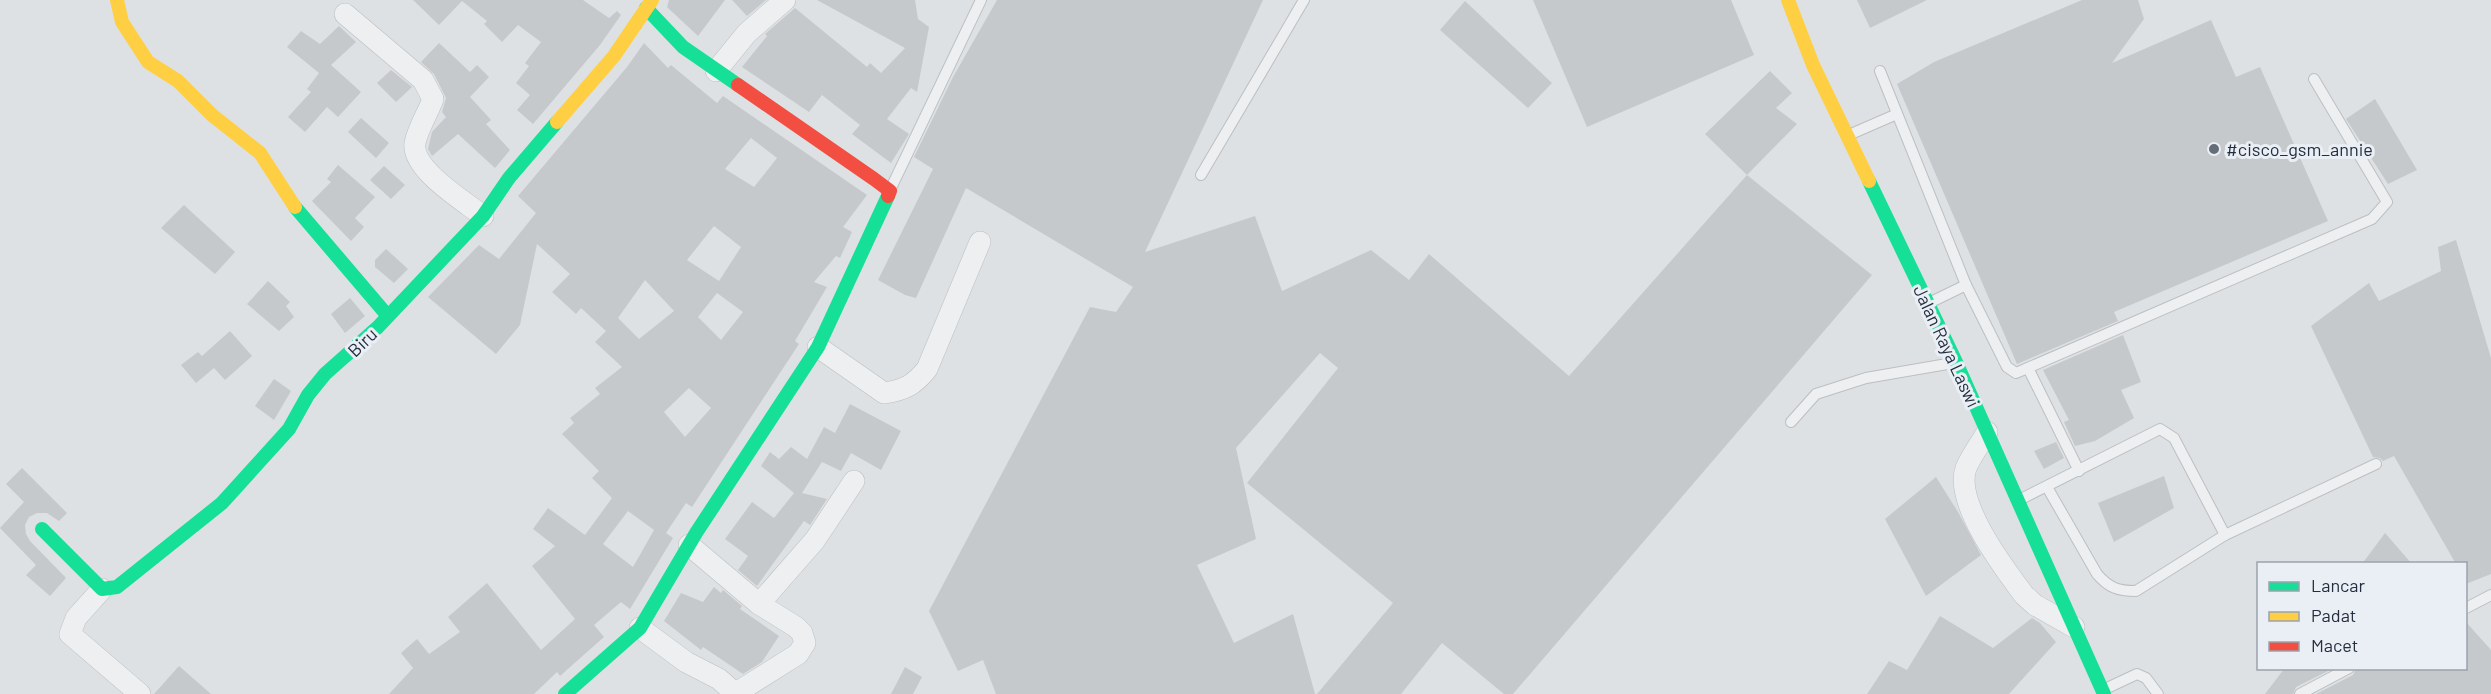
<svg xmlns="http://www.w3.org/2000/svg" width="2491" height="694" font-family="Barlow,sans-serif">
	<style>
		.building { fill: #c6c9cc; fill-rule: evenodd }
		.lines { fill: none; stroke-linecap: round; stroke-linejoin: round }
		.lane-casing { stroke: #bcbfc2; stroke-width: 12 }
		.street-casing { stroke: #bcbfc2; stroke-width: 22 }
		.lane { stroke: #edeff1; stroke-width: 10 }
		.street { stroke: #edeff1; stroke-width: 21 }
		.fast { stroke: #16e098; stroke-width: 14 }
		.slow { stroke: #ffcf43; stroke-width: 14 }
		.jam { stroke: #f24e42; stroke-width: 14 }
		.poi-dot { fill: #656d78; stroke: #eaeff5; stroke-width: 2 }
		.labels { text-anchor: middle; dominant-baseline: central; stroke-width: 6; stroke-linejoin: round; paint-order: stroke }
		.poi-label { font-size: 18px; fill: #242e3e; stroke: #eaeff5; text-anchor: start }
		.street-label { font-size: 18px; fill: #242e3e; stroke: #eaeff5 }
	</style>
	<rect width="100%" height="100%" fill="#dee1e4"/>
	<g class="building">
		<polygon points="413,0 583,0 609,18 617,11 621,15 600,45 533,124 517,110 530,95 516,83 529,66 525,63 541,42 518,25 502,42 484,24 487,21 462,1 439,25"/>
		<polygon points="669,0 725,0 698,36 667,7"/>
		<polygon points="732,0 766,0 747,16"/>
		<polygon points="817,0 915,0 918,19 929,27 917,92 911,88 887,119 909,134 891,163 852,134 860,125 822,95 809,112 742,67 767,36 765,34 795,8 867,67 870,63 881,73 905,48"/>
		<polygon points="997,0 1263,0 1145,252 1255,216 1282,291 1371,250 1409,280 1429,254 1569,376 1747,175 1872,275 1513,694 1504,694 1442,643 1401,694 1317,694 1393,603 1247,483 1338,368 1320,353 1236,448 1256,539 1197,565 1234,643 1293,614 1315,694 996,694 983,660 958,671 929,611 1090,307 1116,312 1133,287 966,188 916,298 905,295 878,280 933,169 914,157 953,77"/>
		<polygon points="1533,0 1731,0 1754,55 1587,127"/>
		<polygon points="1857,0 1927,0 1870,28"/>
		<polygon points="2082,0 2138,0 2144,19 2112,63 2211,20 2236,77 2260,67 2328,221 2114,312 2118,321 2017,364 1897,84 1934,62"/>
		<polygon points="1465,1 1552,83 1528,108 1440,30"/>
		<polygon points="339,26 356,42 331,65 361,92 338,117 327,107 305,132 288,117 311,92 307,89 319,73 287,47 301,31 320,44"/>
		<polygon points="439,43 470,72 477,65 489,77 470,97 491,120 486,124 510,150 495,168 458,134 432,156 428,149 432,132 446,117 442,112 446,98 434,74 421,62"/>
		<path d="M 644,43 L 668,68 L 671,65 L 717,103 L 723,96 L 867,195 L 843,227 L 852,232 L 840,258 L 836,256 L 814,282 L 827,287 L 795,341 L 799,344 L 692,507 L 686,503 L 666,533 L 673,538 L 630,609 L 621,602 L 594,625 L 604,637 L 560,676 L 557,672 L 534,694 L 389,694 L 413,668 L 401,653 L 417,639 L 429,654 L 460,632 L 448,617 L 487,583 L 541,650 L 575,619 L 532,566 L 555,546 L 533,529 L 548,508 L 585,535 L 612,498 L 592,478 L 599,471 L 562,434 L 574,423 L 570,418 L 600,394 L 595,388 L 622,367 L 595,342 L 606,331 L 581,308 L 576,314 L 552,292 L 570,274 L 537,244 L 520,325 L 496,354 L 428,297 L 479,245 L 499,259 L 536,213 L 518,196 L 627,67 ZM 751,138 L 777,158 L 754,187 L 725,169 ZM 714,226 L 741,247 L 719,281 L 687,260 ZM 645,280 L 674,311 L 639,339 L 618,318 ZM 717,293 L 743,312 L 721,340 L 698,317 ZM 689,388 L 711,408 L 685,437 L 664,412 ZM 628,511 L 654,530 L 633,567 L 603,544 Z"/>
		<polygon points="391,70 412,87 396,102 377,83"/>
		<polygon points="1770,71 1792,93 1776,108 1797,124 1747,175 1705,134"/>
		<polygon points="2375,99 2417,170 2388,184 2346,119"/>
		<polygon points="361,118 389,143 376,158 348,132"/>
		<polygon points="338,165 375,197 355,218 364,227 351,241 312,201 331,182 327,179"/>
		<polygon points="384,166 405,185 391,199 370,180"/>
		<polygon points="184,205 235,252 215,274 161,228"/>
		<polygon points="2456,240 2491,358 2491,574 2466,584 2466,564 2456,564 2394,456 2383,461 2380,458 2373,457 2311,326 2369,283 2379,301 2441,271 2438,247"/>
		<polygon points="386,249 408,269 394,283 375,267 375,260"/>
		<polygon points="268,281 290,302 286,306 294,317 279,331 247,304"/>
		<polygon points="350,298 365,316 345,333 331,314"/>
		<polygon points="230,331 252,356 225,380 214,368 196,383 181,365 198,352 202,356"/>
		<polygon points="2123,335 2141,382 2121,390 2134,418 2095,441 2075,446 2064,422 2069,420 2043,370"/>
		<polygon points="274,379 291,391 274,420 255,406"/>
		<polygon points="850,404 901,431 881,470 851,453 841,471 822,462 802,493 827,499 810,525 804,521 757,586 738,570 748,556 725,539 752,502 774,518 794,493 761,466 770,452 779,459 791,447 807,459 824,427 835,433"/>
		<polygon points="2056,442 2064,458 2044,469 2034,451"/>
		<polygon points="22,468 67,513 59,521 47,513 37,513 29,517 25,525 26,534 30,541 66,578 50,596 26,575 36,565 0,528 24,502 6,484"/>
		<polygon points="2164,476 2174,508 2114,542 2098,503"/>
		<polygon points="1936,477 1958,512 1981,555 1926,596 1885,519"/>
		<polygon points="2385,533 2412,564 2362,564"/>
		<polygon points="714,587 721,593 723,590 742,606 740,609 779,636 762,662 743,674 703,647 701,650 664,621 681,593 703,602"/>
		<polygon points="1940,616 1993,648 2032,618 2040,623 2056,642 2009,694 1867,694 1889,661 1907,670"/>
		<polygon points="2466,622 2491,650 2491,694 2316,694 2353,675 2356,669 2466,669"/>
		<polygon points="179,666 211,694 154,694"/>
		<polygon points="905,667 922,677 913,694 891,694"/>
		<polygon points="2284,669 2332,669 2296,687 2293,694 2265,694"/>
	</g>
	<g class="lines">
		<defs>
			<g id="lane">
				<polyline points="1880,71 1966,285 2007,367 2016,373 2372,219 2387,202 2314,79"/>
				<polyline points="1851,134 1897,114"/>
				<polyline points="1201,175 1304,0"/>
				<polyline points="891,188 981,0"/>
				<polyline points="1931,302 1966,285"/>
				<polyline points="2028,368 2079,471"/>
				<polyline points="1791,422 1816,394 1866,378 1953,363"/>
				<path d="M 2047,487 L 2097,574 C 2109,588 2118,591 2136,591 L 2225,535 L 2376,464"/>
				<polyline points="2021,499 2160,429 2174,438 2225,535"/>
				<polyline points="2466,608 2491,595"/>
				<polyline points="2105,689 2137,674 2146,678 2158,694"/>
				<polyline points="2300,694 2349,668"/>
			</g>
			<g id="street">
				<path d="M 345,14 L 423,80 L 433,99 C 428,113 418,128 415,143 C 411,169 464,201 483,216"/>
				<polyline points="716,71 747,33 785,0"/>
				<path d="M 818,347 L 884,393 C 905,390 914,385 927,369 L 980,242"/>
				<path d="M 1987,432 C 1981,443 1971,456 1966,468 C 1954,503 2004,568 2024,595 L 2035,605 L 2074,627"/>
				<polyline points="689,545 759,604 796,627 802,633 805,643 798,654 736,693"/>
				<polyline points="102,589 76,618 70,634 140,694"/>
				<polyline points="759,604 815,540 854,481"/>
				<polyline points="640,628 686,662 719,679 736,694"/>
			</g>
		</defs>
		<use href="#lane" class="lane-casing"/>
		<use href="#street" class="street-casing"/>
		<use href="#lane" class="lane"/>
		<use href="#street" class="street"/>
		<g class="fast">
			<polyline points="646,8 683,47 738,85"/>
			<polyline points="1869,181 1956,362 2104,694"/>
			<polyline points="295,207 387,315"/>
			<polyline points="42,529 102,589 117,587 222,503 289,429 308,395 325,374 378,327 483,216 509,178 557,122"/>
			<polyline points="565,694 640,628 696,533 818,347 888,196"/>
		</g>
		<g class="slow">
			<polyline points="117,0 122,22 148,62 178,81 212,115 260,153 295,207"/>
			<polyline points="1788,0 1813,65 1869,181"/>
			<polyline points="557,122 614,56 652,0"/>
		</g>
		<polyline class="jam" points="738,85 874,179 890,191 888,196"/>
	</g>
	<circle class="poi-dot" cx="2214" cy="149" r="6"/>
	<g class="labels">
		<g class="poi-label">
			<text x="2226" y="149">#cisco_gsm_annie</text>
		</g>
		<g class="street-label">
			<text transform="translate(362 342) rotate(-44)">Biru</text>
			<text transform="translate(1947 346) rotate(65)">Jalan Raya Laswi</text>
		</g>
	</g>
	<rect x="2257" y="562" width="210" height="108" fill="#eaeff5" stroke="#9ba2ac" stroke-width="1.5"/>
	<rect x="2269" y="582" width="30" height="9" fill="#16e098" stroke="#9ba2ac" stroke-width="1.5"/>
	<text x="2311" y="592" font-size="18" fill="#242e3e">Lancar</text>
	<rect x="2269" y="612" width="30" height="9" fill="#ffcf43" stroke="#9ba2ac" stroke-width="1.5"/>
	<text x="2311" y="622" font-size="18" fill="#242e3e">Padat</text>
	<rect x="2269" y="642" width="30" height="9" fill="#f24e42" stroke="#9ba2ac" stroke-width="1.5"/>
	<text x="2311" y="652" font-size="18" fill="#242e3e">Macet</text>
</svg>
